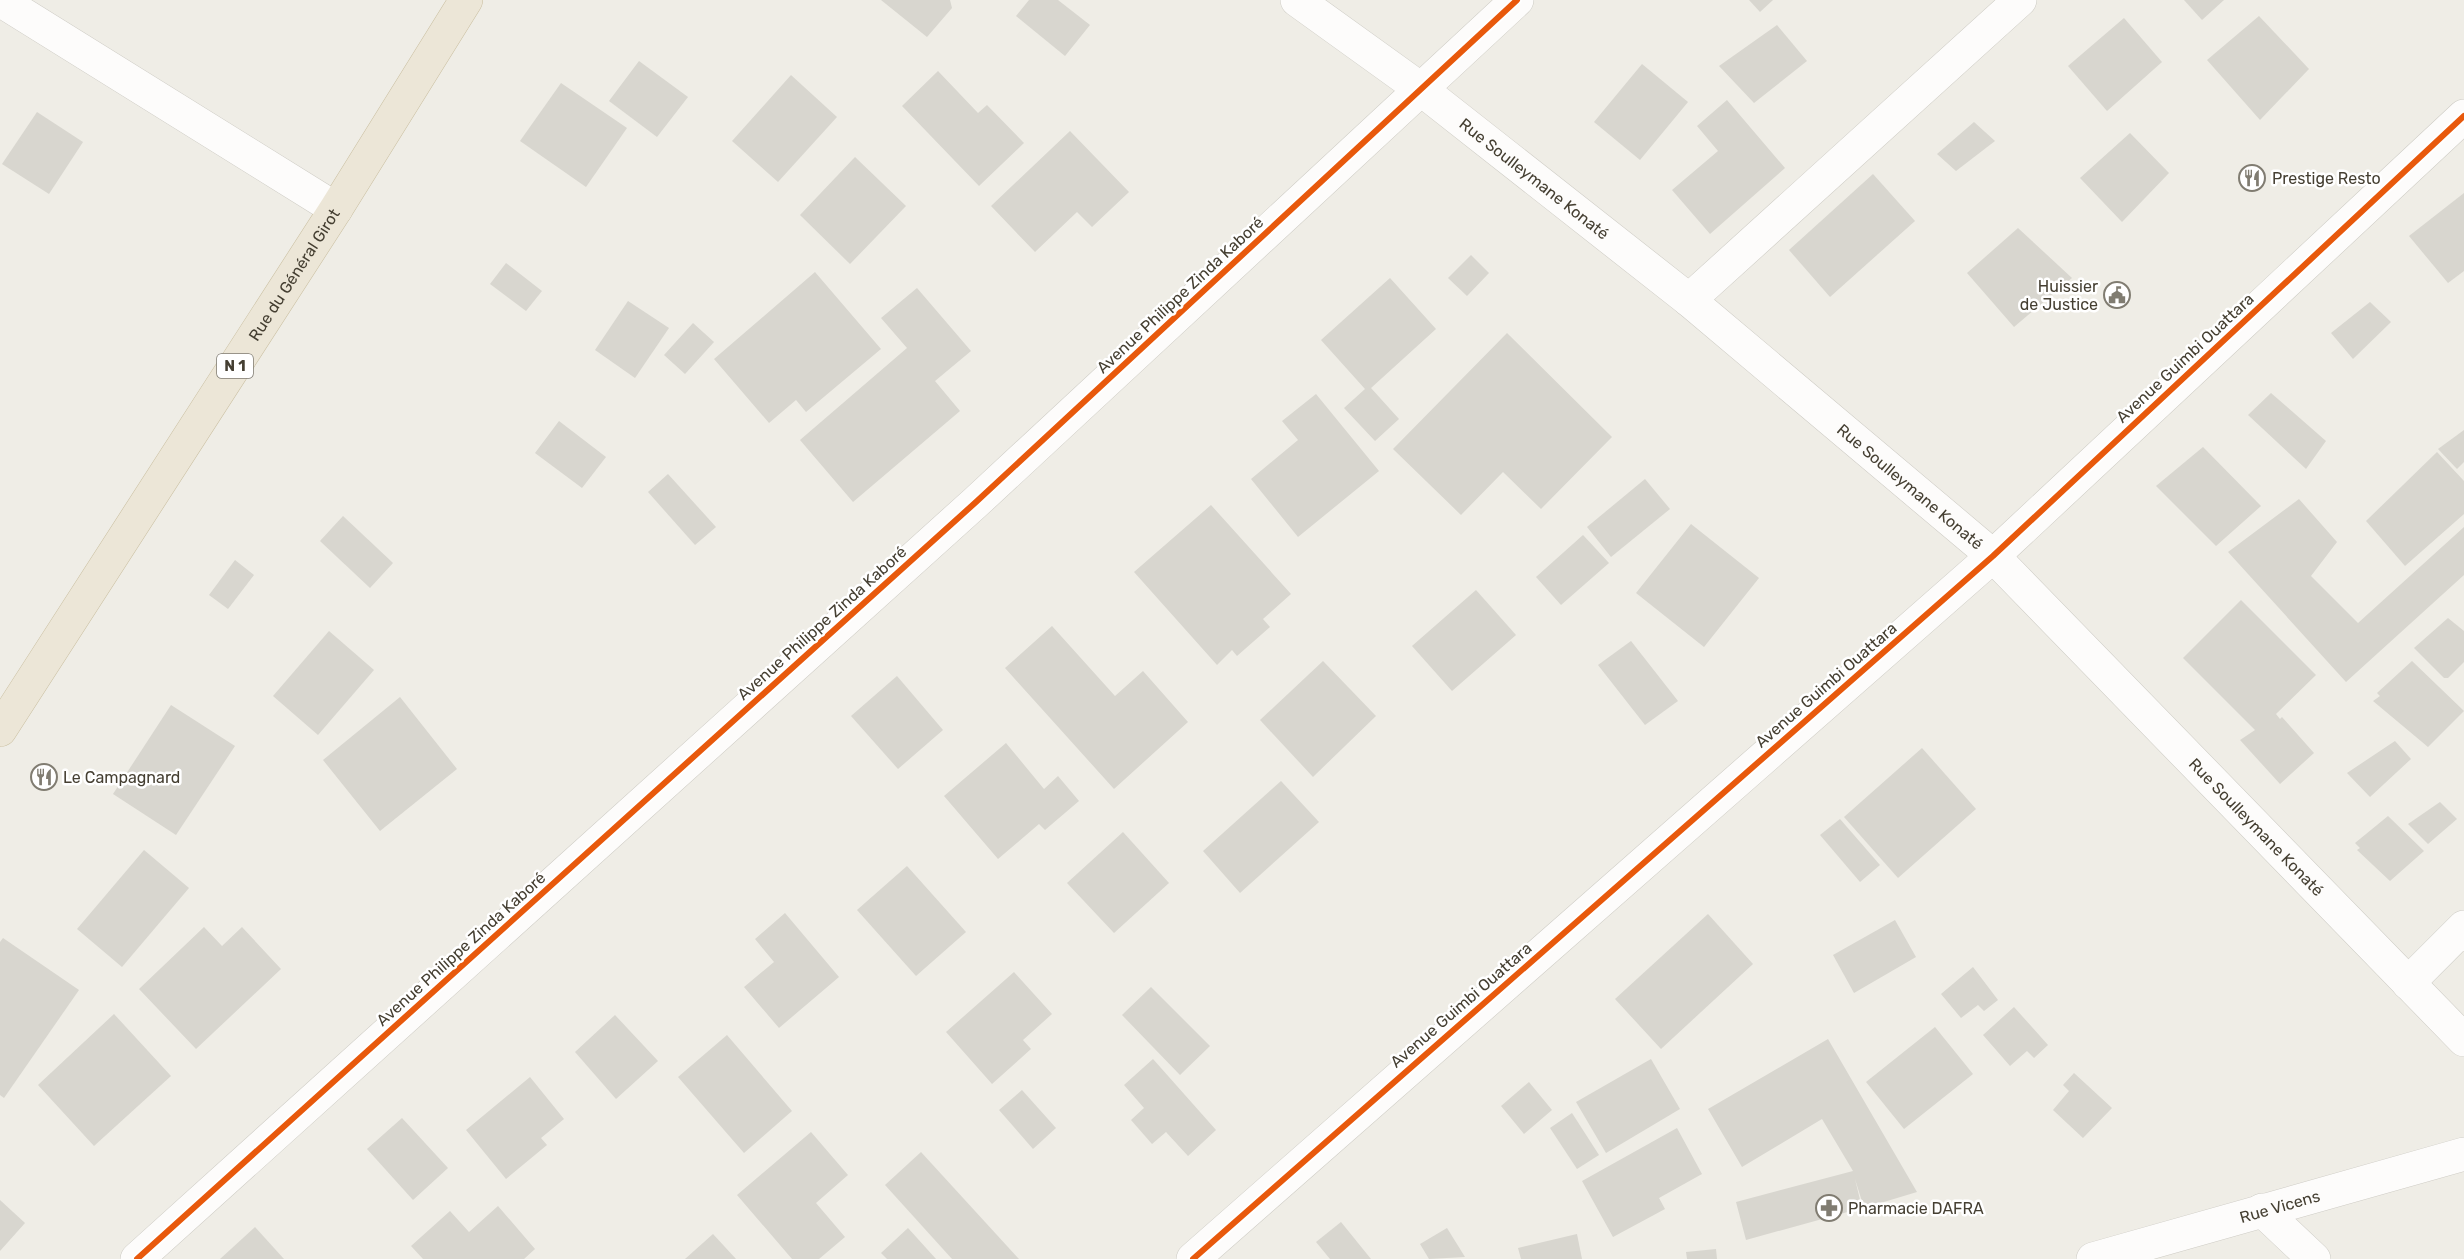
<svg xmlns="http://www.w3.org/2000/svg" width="2464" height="1259" font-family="Rubik,sans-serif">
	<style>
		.building { fill: #d8d6cf }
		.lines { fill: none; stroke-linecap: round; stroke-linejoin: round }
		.minor-casing { stroke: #cdcbc4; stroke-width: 34 }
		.highway-casing { stroke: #c9be9f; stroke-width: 34 }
		.minor { stroke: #fdfcfb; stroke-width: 33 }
		.highway { stroke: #ece6d7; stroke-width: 33 }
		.cycleway-casing { stroke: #fff; stroke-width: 10 }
		.cycleway { stroke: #e8590c; stroke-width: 6 }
		.labels { text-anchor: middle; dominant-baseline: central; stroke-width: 5; stroke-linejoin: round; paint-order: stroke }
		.shield { fill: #fff; stroke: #7d7970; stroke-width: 1.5 }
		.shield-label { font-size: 15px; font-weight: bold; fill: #453f32 }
		.street-label { font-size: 16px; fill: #453f32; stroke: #fff }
		.poi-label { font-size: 16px; fill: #453f32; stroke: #fff; text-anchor: start }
	</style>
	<rect width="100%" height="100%" fill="#efede6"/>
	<g class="building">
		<polygon points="881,0 950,0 952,8 927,37"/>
		<polygon points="1029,0 1058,0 1090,25 1065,56 1016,16"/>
		<polygon points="1749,0 1773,0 1760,12"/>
		<polygon points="2184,0 2224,0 2202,20"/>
		<polygon points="2259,16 2309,69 2260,120 2207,60"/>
		<polygon points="2124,18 2162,62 2107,111 2068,66"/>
		<polygon points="1777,25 1807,61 1754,103 1719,66"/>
		<polygon points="639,61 688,97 657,137 609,101"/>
		<polygon points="1642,64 1688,102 1640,160 1594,122"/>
		<polygon points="938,71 978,113 987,105 1024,143 979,186 902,106"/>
		<polygon points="791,75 837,117 778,182 732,141"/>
		<polygon points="561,83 627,128 586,187 520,141"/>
		<polygon points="1727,100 1785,168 1710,234 1672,190 1718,151 1697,126"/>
		<polygon points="37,112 83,142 49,194 2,164"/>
		<polygon points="1974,122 1995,141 1956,171 1937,154"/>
		<polygon points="1070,131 1129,192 1092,227 1077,212 1035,252 991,206"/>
		<polygon points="2130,133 2169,173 2122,222 2080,178"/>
		<polygon points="855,157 906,206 850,264 800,215"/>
		<polygon points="1873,174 1915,221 1830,297 1789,250"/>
		<polygon points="2464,193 2464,271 2448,283 2409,236"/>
		<polygon points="2018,228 2072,278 2014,327 1967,273"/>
		<polygon points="1471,255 1489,273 1467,296 1448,278"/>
		<polygon points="506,263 542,291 526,311 490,284"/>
		<polygon points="815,272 881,349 806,412 796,400 769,423 714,359"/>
		<polygon points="1390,278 1436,329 1371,388 1399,419 1375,441 1344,408 1365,389 1321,340"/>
		<polygon points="917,288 971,351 935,381 960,411 853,502 800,440 907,348 881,318"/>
		<polygon points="628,301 669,328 635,378 595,350"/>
		<polygon points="2370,302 2391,322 2353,359 2331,333"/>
		<polygon points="693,323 714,342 685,374 664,355"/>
		<polygon points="1507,333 1612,437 1541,509 1503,472 1461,515 1393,449"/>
		<polygon points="2271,393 2326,441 2306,469 2248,415"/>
		<polygon points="1316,394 1379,471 1298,537 1251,479 1298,440 1282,421"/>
		<polygon points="559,421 606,457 582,488 535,453"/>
		<polygon points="2464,430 2464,462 2457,469 2438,449"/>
		<polygon points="2203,447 2261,506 2216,546 2156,486"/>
		<polygon points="2437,452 2464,481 2464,514 2405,566 2366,521"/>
		<polygon points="668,474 716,527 695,545 648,492"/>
		<polygon points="1645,479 1670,509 1611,557 1587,527"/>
		<polygon points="2299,499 2337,542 2311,576 2358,623 2464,527 2464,575 2346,682 2228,552"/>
		<polygon points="1211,505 1291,594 1263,619 1270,627 1237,656 1232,650 1217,665 1134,572"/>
		<polygon points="343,516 393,563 370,588 320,541"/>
		<polygon points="1691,524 1759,578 1704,647 1636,593"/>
		<polygon points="1583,535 1609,563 1561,605 1536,577"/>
		<polygon points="235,560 254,575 228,609 209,595"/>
		<polygon points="1476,590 1516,635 1452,691 1412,646"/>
		<polygon points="2241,600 2316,675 2276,714 2280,719 2282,717 2314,753 2280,784 2240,740 2255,730 2183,658"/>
		<polygon points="2448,618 2464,631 2464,662 2448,678 2444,678 2414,648"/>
		<polygon points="1052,626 1115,696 1143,671 1188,722 1114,789 1005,668"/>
		<polygon points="329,631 374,670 318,735 273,696"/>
		<polygon points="1631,641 1678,701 1645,725 1598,665"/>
		<polygon points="1323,661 1376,716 1313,777 1260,720"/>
		<polygon points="2412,661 2464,711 2428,747 2373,701 2380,696 2377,693"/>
		<polygon points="897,676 943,730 898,769 851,716"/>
		<polygon points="400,697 457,769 380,831 323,760"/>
		<polygon points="171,705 235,746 176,835 113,794"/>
		<polygon points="2395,741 2411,759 2370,797 2347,773"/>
		<polygon points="1006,743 1044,789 1058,776 1079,801 1045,830 1039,824 998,859 944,796"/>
		<polygon points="1922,748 1976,809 1898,878 1844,817"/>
		<polygon points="1281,781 1319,822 1240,893 1203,851"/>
		<polygon points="2440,802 2457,819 2428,844 2408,824"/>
		<polygon points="2388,816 2424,851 2390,881 2357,850 2360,848 2355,843"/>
		<polygon points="1840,819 1880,865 1860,882 1820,835"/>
		<polygon points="1123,832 1169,883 1114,933 1067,883"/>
		<polygon points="144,850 189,888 122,967 77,929"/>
		<polygon points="907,866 966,932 916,976 857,910"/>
		<polygon points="785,913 839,977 779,1028 744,987 774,962 755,939"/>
		<polygon points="1708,914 1753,964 1661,1049 1615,999"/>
		<polygon points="1895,920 1916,957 1854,993 1833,955"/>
		<polygon points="204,927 222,946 242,927 281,969 196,1049 139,989"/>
		<polygon points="3,938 79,990 4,1098 0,1095 0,942"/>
		<polygon points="1973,967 1998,1000 1984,1011 1978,1005 1961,1018 1941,994"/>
		<polygon points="1014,972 1052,1014 1023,1040 1031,1049 992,1084 946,1032"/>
		<polygon points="1151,987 1210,1046 1180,1075 1122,1015"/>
		<polygon points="2014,1007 2048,1045 2034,1058 2027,1051 2010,1066 1983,1035"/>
		<polygon points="114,1014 171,1076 94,1146 38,1085"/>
		<polygon points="615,1015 658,1061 616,1099 575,1052"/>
		<polygon points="1935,1027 1973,1074 1904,1129 1866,1082"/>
		<polygon points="727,1035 792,1111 744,1153 678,1077"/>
		<polygon points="1828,1039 1917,1192 1864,1208 1855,1179 1862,1208 1746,1240 1736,1202 1853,1171 1822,1119 1742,1167 1708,1109"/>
		<polygon points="1153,1059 1216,1130 1188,1156 1166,1132 1152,1144 1131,1120 1144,1108 1124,1085"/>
		<polygon points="1651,1059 1680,1109 1606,1153 1576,1102"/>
		<polygon points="2074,1073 2112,1108 2083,1138 2053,1110 2069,1091 2063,1085"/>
		<polygon points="530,1077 564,1119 541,1138 547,1145 506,1179 466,1130"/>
		<polygon points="1529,1082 1552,1110 1524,1134 1501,1106"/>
		<polygon points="1022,1090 1056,1128 1033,1149 999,1110"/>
		<polygon points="1572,1113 1599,1155 1577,1169 1550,1128"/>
		<polygon points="402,1118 448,1168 413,1200 367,1149"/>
		<polygon points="1677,1128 1702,1174 1659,1198 1665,1209 1613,1237 1582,1181"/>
		<polygon points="811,1132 848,1175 816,1203 845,1237 819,1259 792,1259 737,1195"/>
		<polygon points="921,1152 1019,1259 952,1259 885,1185"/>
		<polygon points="0,1200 25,1223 0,1251"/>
		<polygon points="498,1206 535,1249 524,1259 423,1259 411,1246 450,1211 469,1232"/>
		<polygon points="1341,1222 1371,1259 1330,1259 1316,1242"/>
		<polygon points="255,1227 284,1259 220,1259"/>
		<polygon points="908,1228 936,1259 887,1259 881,1253"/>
		<polygon points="1447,1228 1465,1257 1429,1259 1420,1244"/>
		<polygon points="713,1234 736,1259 685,1259"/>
		<polygon points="1577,1234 1582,1259 1521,1259 1518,1248"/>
		<polygon points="1716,1249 1717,1259 1687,1259 1686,1252"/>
	</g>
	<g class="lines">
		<defs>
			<g id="minor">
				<polyline points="0,0 336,209"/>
				<path id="s1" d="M 1297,0 L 1422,90 L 1689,300 L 1993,556 L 2464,1040"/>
				<polyline points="1689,300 2020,0"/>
				<polyline points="2408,983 2464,927"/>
				<polyline points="2262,1210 2314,1259"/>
				<polyline points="137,1259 976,502 1517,0"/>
				<polyline points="1193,1259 1993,556 2464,116"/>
				<path id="s2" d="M 2093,1259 L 2464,1154"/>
			</g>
			<g id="highway">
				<path id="s3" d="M 0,730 L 336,209 L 466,0"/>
			</g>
		</defs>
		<use href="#minor" class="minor-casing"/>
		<use href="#highway" class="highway-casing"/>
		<use href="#minor" class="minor"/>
		<use href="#highway" class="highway"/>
		<defs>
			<g id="cycleway">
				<polyline points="137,1259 976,502 1517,0"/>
				<polyline points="1193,1259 1993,556 2464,116"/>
			</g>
		</defs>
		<use href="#cycleway" class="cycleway-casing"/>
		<use href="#cycleway" class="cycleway"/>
	</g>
	<defs>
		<symbol id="restaurant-ring" viewBox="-11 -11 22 22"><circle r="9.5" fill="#fff" stroke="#807c71" stroke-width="1.5"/><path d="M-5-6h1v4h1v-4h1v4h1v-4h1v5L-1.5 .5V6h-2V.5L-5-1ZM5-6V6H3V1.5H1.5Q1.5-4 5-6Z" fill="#807c71"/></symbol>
		<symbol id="civic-ring" viewBox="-11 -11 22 22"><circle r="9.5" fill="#fff" stroke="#807c71" stroke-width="1.5"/><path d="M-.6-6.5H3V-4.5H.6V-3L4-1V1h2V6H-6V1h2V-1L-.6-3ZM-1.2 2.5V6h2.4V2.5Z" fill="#807c71"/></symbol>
		<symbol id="pharmacy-ring" viewBox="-11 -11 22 22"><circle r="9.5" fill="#fff" stroke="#807c71" stroke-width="1.5"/><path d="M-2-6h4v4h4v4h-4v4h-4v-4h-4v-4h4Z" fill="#807c71"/></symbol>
	</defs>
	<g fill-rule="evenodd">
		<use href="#restaurant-ring" x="2237" y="163" width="30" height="30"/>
		<use href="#civic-ring" x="2102" y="280" width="30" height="30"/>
		<use href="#restaurant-ring" x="29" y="762" width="30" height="30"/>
		<use href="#pharmacy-ring" x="1814" y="1193" width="30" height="30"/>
	</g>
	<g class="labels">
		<rect class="shield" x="217" y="354" width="36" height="24" rx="4.5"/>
		<g class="shield-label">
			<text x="235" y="366">N 1</text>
		</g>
		<g class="street-label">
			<text stroke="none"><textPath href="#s1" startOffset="297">Rue Soulleymane Konaté</textPath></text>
			<text stroke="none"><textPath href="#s3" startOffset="542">Rue du Général Girot</textPath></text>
			<text transform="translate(1180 295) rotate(-43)">Avenue Philippe Zinda Kaboré</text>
			<text transform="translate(2185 358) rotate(-43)">Avenue Guimbi Ouattara</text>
			<text stroke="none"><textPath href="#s1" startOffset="783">Rue Soulleymane Konaté</textPath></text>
			<text transform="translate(822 623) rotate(-42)">Avenue Philippe Zinda Kaboré</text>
			<text transform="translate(1826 685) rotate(-41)">Avenue Guimbi Ouattara</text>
			<text stroke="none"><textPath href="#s1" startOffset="1269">Rue Soulleymane Konaté</textPath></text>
			<text transform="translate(461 949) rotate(-42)">Avenue Philippe Zinda Kaboré</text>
			<text transform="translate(1461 1005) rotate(-41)">Avenue Guimbi Ouattara</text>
			<text stroke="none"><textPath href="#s2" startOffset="194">Rue Vicens</textPath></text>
		</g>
		<g class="poi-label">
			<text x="2272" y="178">Prestige Resto</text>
			<text x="2098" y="286" text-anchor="end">Huissier<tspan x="2098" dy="18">de Justice</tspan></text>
			<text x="63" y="777">Le Campagnard</text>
			<text x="1848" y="1208">Pharmacie DAFRA</text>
		</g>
	</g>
</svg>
